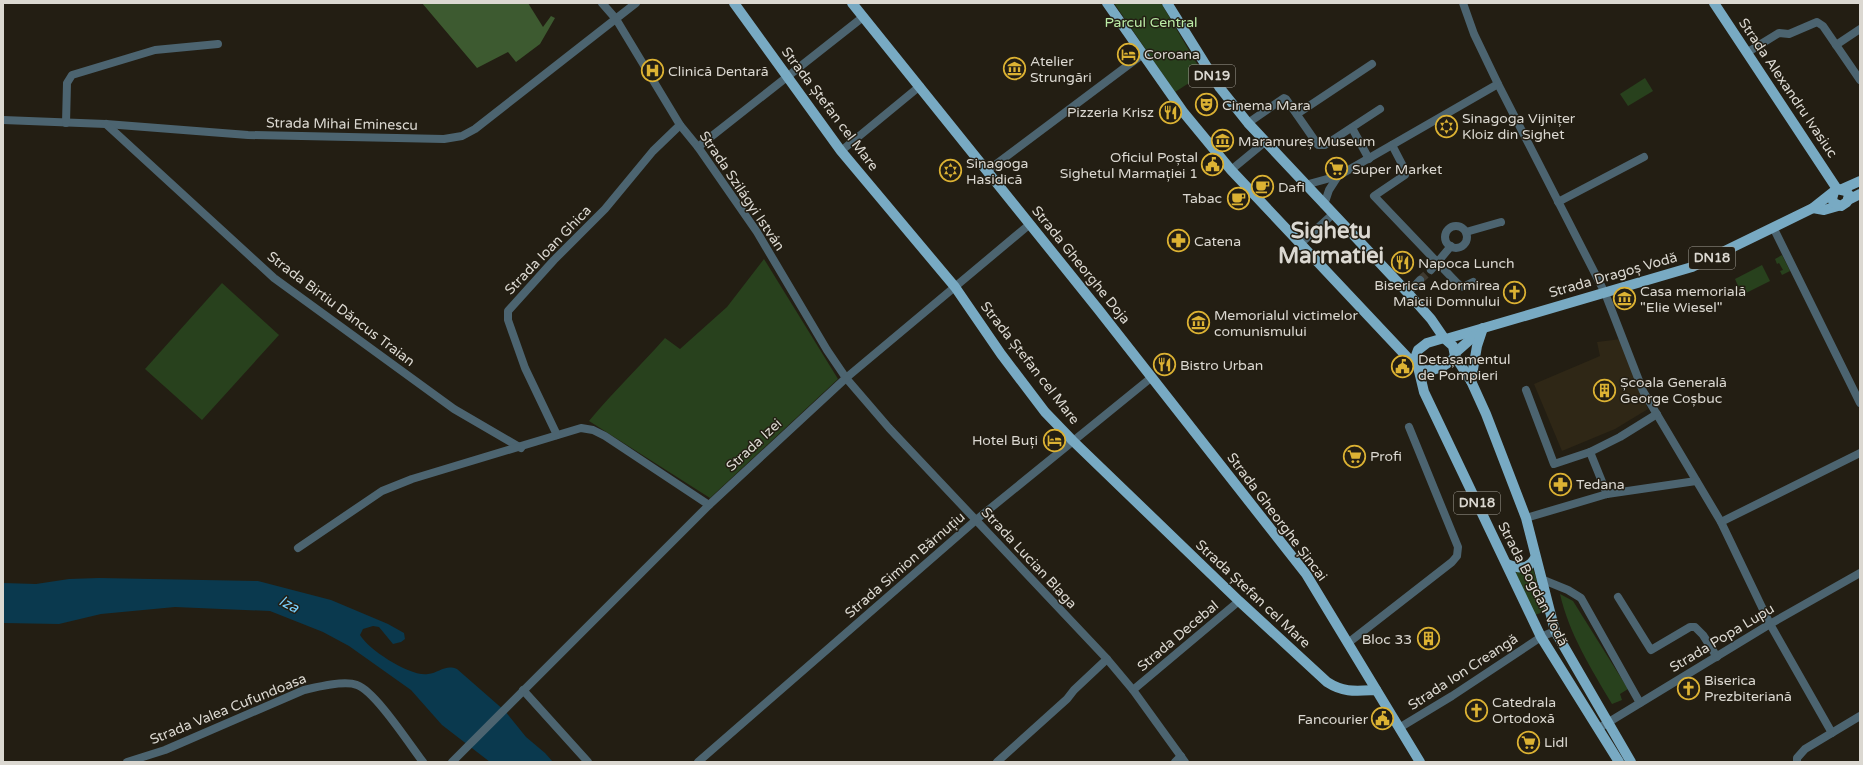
<svg xmlns="http://www.w3.org/2000/svg" width="1863" height="765" font-family="'Varela Round',sans-serif">
	<style>
		.built { fill: #2f2716 }
		.green { fill: #28411d }
		.forest { fill: #3d5a30 }
		.water { fill: #0a394e }
		.lines { fill: none; stroke-linecap: round; stroke-linejoin: round }
		.minor-tunnel { stroke: #3f3a30; stroke-width: 8; stroke-dasharray: 8 4; stroke-linecap: butt }
		.minor { stroke: #4c6470; stroke-width: 8 }
		.major { stroke: #78aac3; stroke-width: 10 }
		.labels { text-anchor: middle; dominant-baseline: central; stroke-width: 3; stroke-linejoin: round; paint-order: stroke }
		.shield { fill: #231e13; stroke: #a4a098; stroke-width: 1 }
		.shield-label { font-size: 13px; font-weight: bold; fill: #dbd8d1 }
		.park-label { font-size: 14px; fill: #bbeca6; stroke: #231e13 }
		.poi-label { font-size: 14px; fill: #dbd8d1; stroke: #231e13; text-anchor: start }
		.street-label { font-size: 14px; fill: #dbd8d1; stroke: #231e13 }
		.water-label { font-size: 15px; font-style: italic; fill: #7ad1fe; stroke: #231e13 }
		.town-label { font-size: 22px; font-weight: bold; fill: #dbd8d1; stroke: #231e13 }
	</style>
	<rect width="100%" height="100%" fill="#231e13"/>
	<polygon class="built" points="1621,339 1634,377 1648,409 1615,429 1562,451 1534,384 1600,356 1597,342"/>
	<g class="green">
		<polygon points="1114,3 1161,3 1203,74 1175,92"/>
		<polygon points="1645,78 1653,91 1628,106 1620,94"/>
		<polygon points="1782,255 1790,271 1782,275 1780,271 1783,270 1779,263 1777,264 1775,259"/>
		<path d="M 764,259 L 838,379 L 710,498 L 589,421 C 613,392 640,366 665,338 L 680,349 L 727,307 Z"/>
		<polygon points="1762,265 1770,281 1742,295 1735,279"/>
		<polygon points="222,283 279,335 202,420 145,369"/>
		<polygon points="1532,566 1546,611 1535,615 1515,573"/>
		<path d="M 1560,594 L 1573,601 L 1628,689 L 1620,694 L 1622,700 L 1612,704 C 1592,670 1569,634 1560,594 Z"/>
	</g>
	<polygon class="forest" points="422,3 528,3 543,27 551,16 555,18 540,44 516,62 508,52 477,68"/>
	<path class="water" d="M 99,578 L 258,581 L 331,600 L 388,624 L 404,633 L 405,639 L 401,642 L 393,644 L 379,627 L 373,626 L 363,629 L 360,635 C 369,650 410,677 428,674 C 439,673 445,664 457,669 L 505,711 L 526,737 L 545,753 L 553,762 L 490,762 L 442,725 L 411,690 L 349,646 L 323,632 L 270,611 L 175,607 L 101,614 L 59,624 L 3,623 L 3,583 L 36,584 L 69,579 Z"/>
	<g class="lines">
		<polyline class="minor-tunnel" points="1420,280 1431,270"/>
		<g class="minor">
			<polyline points="602,3 616,19 680,125 698,147 757,232 827,350 846,378 889,428 1107,659 1133,690 1185,762"/>
			<polyline points="1463,3 1474,34 1498,84 1605,293 1643,391 1721,522 1770,624 1832,733"/>
			<polyline points="1836,45 1860,29"/>
			<polyline points="1748,52 1779,33 1789,34 1817,22 1823,26 1860,80"/>
			<polyline points="1297,114 1372,64"/>
			<polyline points="3,120 106,124 248,135 444,139 462,136 475,129 636,3"/>
			<polyline points="66,123 67,83 72,75 155,50 218,44"/>
			<polyline points="1248,123 1284,98 1286,99 1318,145 1325,145 1380,109"/>
			<polyline points="106,124 274,278 454,409 521,448"/>
			<polyline points="1352,128 1369,159"/>
			<polyline points="1392,145 1404,168 1405,175 1374,196 1457,283 1463,287 1473,282"/>
			<polyline points="698,147 863,17"/>
			<polyline points="841,151 920,86"/>
			<polyline points="1231,170 1265,142"/>
			<polyline points="987,171 1143,54"/>
			<polyline points="1305,185 1338,176 1498,84"/>
			<polyline points="1558,202 1644,157"/>
			<polyline points="1324,205 1329,190 1338,176"/>
			<circle cx="1456" cy="237" r="11"/>
			<polyline points="1773,227 1860,403"/>
			<polyline points="1466,232 1501,222"/>
			<polyline points="1300,244 1333,214"/>
			<polyline points="1431,270 1451,246"/>
			<polyline points="1408,293 1420,280"/>
			<polyline points="1526,390 1554,464 1590,452 1620,437 1657,414"/>
			<polyline points="557,435 525,368 508,320 508,311 554,260 605,209 653,151 680,125"/>
			<polyline points="1590,452 1607,494"/>
			<polyline points="1526,518 1607,494 1696,481"/>
			<polyline points="1721,522 1860,453"/>
			<polyline points="298,548 382,491 412,479 581,428 593,430 605,436 709,505"/>
			<polyline points="1541,579 1568,590 1581,598 1640,703"/>
			<polyline points="1618,597 1651,650 1690,627 1695,627 1703,635 1717,657"/>
			<polyline points="1348,643 1452,562 1457,556 1458,547 1409,427"/>
			<polyline points="523,690 588,762"/>
			<polyline points="1133,690 1239,601"/>
			<polyline points="1399,728 1452,696 1541,637 1555,631"/>
			<polyline points="1599,728 1770,624 1860,573"/>
			<path d="M 127,762 L 165,750 L 304,690 C 317,687 344,680 357,685 C 375,691 410,745 423,762"/>
			<polyline points="452,762 709,505 846,378 1030,224"/>
			<polyline points="698,762 976,520 1152,377"/>
			<polyline points="997,762 1067,699 1074,690 1107,659"/>
			<polyline points="1175,762 1181,756"/>
			<polyline points="1797,762 1797,758 1805,749 1860,716"/>
		</g>
		<g class="major">
			<path d="M 734,3 L 841,151 L 955,287 L 1001,354 L 1045,412 L 1073,441 L 1239,601 L 1327,682 C 1344,693 1356,691 1376,690"/>
			<polyline points="852,3 1098,309 1306,574 1420,762"/>
			<polyline points="1107,3 1184,113 1231,170 1408,358 1414,361"/>
			<polyline points="1167,3 1220,88 1248,123 1408,293 1431,319 1444,338"/>
			<polyline points="1714,3 1837,189"/>
			<polyline points="1842,189 1860,181"/>
			<polyline points="1848,200 1860,194"/>
			<polyline points="1813,208 1824,210 1838,206"/>
			<polyline points="1446,339 1692,267 1813,208 1837,189 1846,191 1849,195 1847,202 1841,206 1834,203 1832,199 1834,192"/>
			<polyline points="1455,353 1480,331"/>
			<path d="M 1455,356 C 1448,366 1432,373 1420,369 L 1414,361 L 1418,350 L 1427,343 L 1444,338 L 1453,346 L 1455,356 L 1471,381 L 1486,414 L 1526,518 L 1555,631 L 1631,762"/>
			<polyline points="1418,367 1424,392 1541,637 1619,762"/>
			<polyline points="1471,381 1477,346 1483,328"/>
			<path d="M 1507,564 C 1519,569 1528,570 1535,558"/>
		</g>
	</g>
	<defs>
		<symbol id="hotel-ring" viewBox="-11 -11 22 22"><circle r="9.5" fill="#231e13" stroke="#dcb233" stroke-width="1.5"/><path d="M-6-4.5h1.5V1H6V5H4.5V3h-9V5H-6ZM-4 0a1.8 1.8 0 1 1 3.6 0ZM.5 0V-2.5h3Q6-2.5 6 0Z" fill="#dcb233"/></symbol>
		<symbol id="museum-ring" viewBox="-11 -11 22 22"><circle r="9.5" fill="#231e13" stroke="#dcb233" stroke-width="1.5"/><path d="M0-6L6-3V-2H-6V-3ZM-5-1h2V3h-2ZM-1-1h2V3h-2ZM3-1h2V3H3ZM-6 4H6V6H-6Z" fill="#dcb233"/></symbol>
		<symbol id="hospital-ring" viewBox="-11 -11 22 22"><circle r="9.5" fill="#231e13" stroke="#dcb233" stroke-width="1.5"/><path d="M-5-5h3v3.5h4V-5h3V5h-3V1.5h-4V5h-3Z" fill="#dcb233"/></symbol>
		<symbol id="theatre-ring" viewBox="-11 -11 22 22"><circle r="9.5" fill="#231e13" stroke="#dcb233" stroke-width="1.5"/><path d="M-5-5.5Q0-4 5-5.5V0Q5 5 0 6Q-5 5-5 0ZM-3.3-2.5H-1v1.5H-3.3ZM1-2.5H3.3v1.5H1ZM-2.8 1Q0 5.5 2.8 1Z" fill="#dcb233"/></symbol>
		<symbol id="restaurant-ring" viewBox="-11 -11 22 22"><circle r="9.5" fill="#231e13" stroke="#dcb233" stroke-width="1.5"/><path d="M-5-6h1v4h1v-4h1v4h1v-4h1v5L-1.5 .5V6h-2V.5L-5-1ZM5-6V6H3V1.5H1.5Q1.5-4 5-6Z" fill="#dcb233"/></symbol>
		<symbol id="synagogue-ring" viewBox="-11 -11 22 22"><circle r="9.5" fill="#231e13" stroke="#dcb233" stroke-width="1.5"/><path d="M0-6.5L5.6 3.2H-5.6ZM0 6.5L5.6-3.2H-5.6Z" fill="#dcb233"/></symbol>
		<symbol id="civic-ring" viewBox="-11 -11 22 22"><circle r="9.5" fill="#231e13" stroke="#dcb233" stroke-width="1.5"/><path d="M-.6-6.5H3V-4.5H.6V-3L4-1V1h2V6H-6V1h2V-1L-.6-3ZM-1.2 2.5V6h2.4V2.5Z" fill="#dcb233"/></symbol>
		<symbol id="supermarket-ring" viewBox="-11 -11 22 22"><circle r="9.5" fill="#231e13" stroke="#dcb233" stroke-width="1.5"/><path d="M-6-5.5h2.5l.6 2H6L4.5 2H-2.5L-4.4-4H-6ZM-1.5 3.2a1.3 1.3 0 1 0 .1 0ZM3 3.2a1.3 1.3 0 1 0 .1 0Z" fill="#dcb233"/></symbol>
		<symbol id="cafe-ring" viewBox="-11 -11 22 22"><circle r="9.5" fill="#231e13" stroke="#dcb233" stroke-width="1.5"/><path d="M-5.5-4.5H6V0H3Q3 3.5 0 3.5H-2.5Q-5.5 3.5-5.5 0ZM3-3.2v2h1.7v-2ZM-6 4.5H4V6H-6Z" fill="#dcb233"/></symbol>
		<symbol id="pharmacy-ring" viewBox="-11 -11 22 22"><circle r="9.5" fill="#231e13" stroke="#dcb233" stroke-width="1.5"/><path d="M-2-6h4v4h4v4h-4v4h-4v-4h-4v-4h4Z" fill="#dcb233"/></symbol>
		<symbol id="church-ring" viewBox="-11 -11 22 22"><circle r="9.5" fill="#231e13" stroke="#dcb233" stroke-width="1.5"/><path d="M-1.2-6h2.4v3.5h3.3v2.4h-3.3V6h-2.4V-.1h-3.3v-2.4h3.3Z" fill="#dcb233"/></symbol>
		<symbol id="building-ring" viewBox="-11 -11 22 22"><circle r="9.5" fill="#231e13" stroke="#dcb233" stroke-width="1.5"/><path d="M-4-6H4V6H1V3H-1V6H-4ZM-2.5-4.3h1.7v1.8h-1.7ZM.8-4.3h1.7v1.8H.8ZM-2.5-1h1.7V.8h-1.7ZM.8-1h1.7V.8H.8Z" fill="#dcb233"/></symbol>
	</defs>
	<g fill-rule="evenodd">
		<use href="#hotel-ring" x="1116" y="42" width="25" height="25"/>
		<use href="#museum-ring" x="1002" y="56" width="25" height="25"/>
		<use href="#hospital-ring" x="640" y="58" width="25" height="25"/>
		<use href="#theatre-ring" x="1194" y="92" width="25" height="25"/>
		<use href="#restaurant-ring" x="1158" y="100" width="25" height="25"/>
		<use href="#synagogue-ring" x="1434" y="114" width="25" height="25"/>
		<use href="#museum-ring" x="1210" y="128" width="25" height="25"/>
		<use href="#civic-ring" x="1200" y="152" width="25" height="25"/>
		<use href="#supermarket-ring" x="1324" y="156" width="25" height="25"/>
		<use href="#synagogue-ring" x="938" y="158" width="25" height="25"/>
		<use href="#cafe-ring" x="1250" y="174" width="25" height="25"/>
		<use href="#cafe-ring" x="1226" y="186" width="25" height="25"/>
		<use href="#pharmacy-ring" x="1166" y="228" width="25" height="25"/>
		<use href="#restaurant-ring" x="1390" y="250" width="25" height="25"/>
		<use href="#church-ring" x="1502" y="280" width="25" height="25"/>
		<use href="#museum-ring" x="1612" y="286" width="25" height="25"/>
		<use href="#museum-ring" x="1186" y="310" width="25" height="25"/>
		<use href="#restaurant-ring" x="1152" y="352" width="25" height="25"/>
		<use href="#civic-ring" x="1390" y="354" width="25" height="25"/>
		<use href="#building-ring" x="1592" y="378" width="25" height="25"/>
		<use href="#hotel-ring" x="1042" y="428" width="25" height="25"/>
		<use href="#supermarket-ring" x="1342" y="444" width="25" height="25"/>
		<use href="#pharmacy-ring" x="1548" y="472" width="25" height="25"/>
		<use href="#building-ring" x="1416" y="626" width="25" height="25"/>
		<use href="#church-ring" x="1676" y="676" width="25" height="25"/>
		<use href="#church-ring" x="1464" y="698" width="25" height="25"/>
		<use href="#civic-ring" x="1370" y="706" width="25" height="25"/>
		<use href="#supermarket-ring" x="1516" y="730" width="25" height="25"/>
	</g>
	<g class="labels">
		<g class="shield">
			<rect x="1189" y="65" width="46" height="22" rx="3"/>
			<rect x="1689" y="247" width="46" height="22" rx="3"/>
			<rect x="1454" y="492" width="46" height="22" rx="3"/>
		</g>
		<g class="shield-label">
			<text x="1212" y="76">DN19</text>
			<text x="1712" y="258">DN18</text>
			<text x="1477" y="503">DN18</text>
		</g>
		<g class="park-label">
			<text x="1151" y="22">Parcul Central</text>
		</g>
		<g class="poi-label">
			<text x="1144" y="54">Coroana</text>
			<text x="1030" y="61">Atelier<tspan x="1030" dy="16">Strungări</tspan></text>
			<text x="668" y="71">Clinică Dentară</text>
			<text x="1222" y="105">Cinema Mara</text>
			<text x="1154" y="112" text-anchor="end">Pizzeria Krisz</text>
			<text x="1462" y="118">Sinagoga Vijnițer<tspan x="1462" dy="16">Kloiz din Sighet</tspan></text>
			<text x="1238" y="141">Maramureș Museum</text>
			<text x="1198" y="157" text-anchor="end">Oficiul Poștal<tspan x="1198" dy="16">Sighetul Marmației 1</tspan></text>
			<text x="966" y="163">Sinagoga<tspan x="966" dy="16">Hasidică</tspan></text>
			<text x="1352" y="169">Super Market</text>
			<text x="1278" y="187">Dafi</text>
			<text x="1222" y="198" text-anchor="end">Tabac</text>
			<text x="1194" y="241">Catena</text>
			<text x="1418" y="263">Napoca Lunch</text>
			<text x="1500" y="285" text-anchor="end">Biserica Adormirea<tspan x="1500" dy="16">Maicii Domnului</tspan></text>
			<text x="1640" y="291">Casa memorială<tspan x="1640" dy="16">"Elie Wiesel"</tspan></text>
			<text x="1214" y="315">Memorialul victimelor<tspan x="1214" dy="16">comunismului</tspan></text>
			<text x="1418" y="359">Detașamentul<tspan x="1418" dy="16">de Pompieri</tspan></text>
			<text x="1180" y="365">Bistro Urban</text>
			<text x="1620" y="382">Școala Generală<tspan x="1620" dy="16">George Coșbuc</tspan></text>
			<text x="1038" y="440" text-anchor="end">Hotel Buți</text>
			<text x="1370" y="456">Profi</text>
			<text x="1576" y="484">Tedana</text>
			<text x="1412" y="639" text-anchor="end">Bloc 33</text>
			<text x="1704" y="680">Biserica<tspan x="1704" dy="16">Prezbiteriană</tspan></text>
			<text x="1492" y="702">Catedrala<tspan x="1492" dy="16">Ortodoxă</tspan></text>
			<text x="1368" y="719" text-anchor="end">Fancourier</text>
			<text x="1544" y="742">Lidl</text>
		</g>
		<g class="street-label">
			<text transform="translate(1788 88) rotate(56)">Strada Alexandru Ivasiuc</text>
			<text transform="translate(830 109) rotate(53)">Strada Ștefan cel Mare</text>
			<text transform="translate(342 124) rotate(1)">Strada Mihai Eminescu</text>
			<text transform="translate(742 191) rotate(56)">Strada Szilágyi István</text>
			<text transform="translate(548 250) rotate(-46)">Strada Ioan Ghica</text>
			<text transform="translate(1081 265) rotate(51)">Strada Gheorghe Doja</text>
			<text transform="translate(1613 275) rotate(-16)">Strada Dragoș Vodă</text>
			<text transform="translate(341 309) rotate(37)">Strada Birtiu Dăncus Traian</text>
			<text transform="translate(1030 363) rotate(52)">Strada Ștefan cel Mare</text>
			<text transform="translate(754 445) rotate(-43)">Strada Izei</text>
			<text transform="translate(1277 517) rotate(53)">Strada Gheorghe Șincai</text>
			<text transform="translate(1029 558) rotate(47)">Strada Lucian Blaga</text>
			<text transform="translate(905 565) rotate(-41)">Strada Simion Bărnuțiu</text>
			<text transform="translate(1533 584) rotate(63)">Strada Bogdan Vodă</text>
			<text transform="translate(1253 594) rotate(43)">Strada Ștefan cel Mare</text>
			<text transform="translate(1178 636) rotate(-40)">Strada Decebal</text>
			<text transform="translate(1722 638) rotate(-31)">Strada Popa Lupu</text>
			<text transform="translate(1463 672) rotate(-33)">Strada Ion Creangă</text>
			<text transform="translate(228 709) rotate(-22)">Strada Valea Cufundoasa</text>
		</g>
		<g class="water-label">
			<text transform="translate(289 604) rotate(28)">Iza</text>
		</g>
		<g class="town-label">
			<text x="1331" y="231">Sighetu<tspan x="1331" dy="25">Marmatiei</tspan></text>
		</g>
	</g>
	<rect width="1863" height="765" fill="none" stroke="#dbd8d1" stroke-width="8"/>
</svg>
